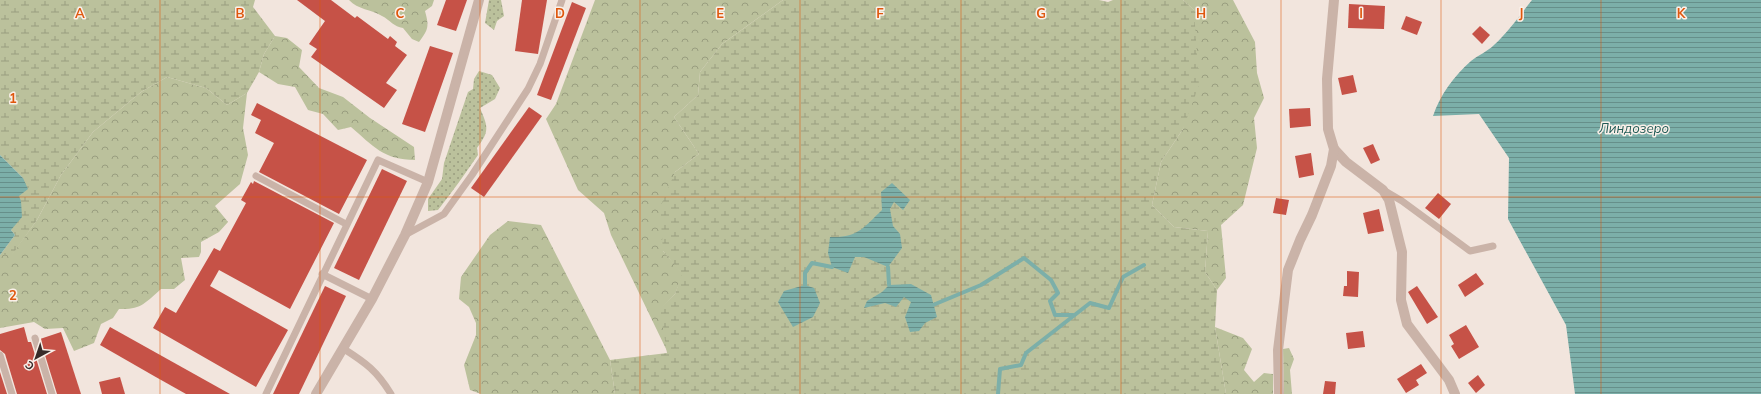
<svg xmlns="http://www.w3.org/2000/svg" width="1761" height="394" font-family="Mulish,sans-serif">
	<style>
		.grass { fill: url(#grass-dots) }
		.forest { fill: url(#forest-crowns) }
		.wetland { fill: url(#wetland-marsh) }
		.water { fill: url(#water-rules) }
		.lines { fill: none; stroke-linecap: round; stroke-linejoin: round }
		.stream { stroke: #7cafa9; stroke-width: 4 }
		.building { fill: #c65247 }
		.lane { stroke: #cab3a8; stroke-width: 7 }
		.street { stroke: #cab3a8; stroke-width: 10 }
		.grid { fill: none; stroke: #df570d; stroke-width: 1; stroke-opacity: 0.55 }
		.labels { text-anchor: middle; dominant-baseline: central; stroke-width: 3; stroke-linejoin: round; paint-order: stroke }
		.water-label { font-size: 13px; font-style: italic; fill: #1e5954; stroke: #faf0e9 }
		.grid-label { font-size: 13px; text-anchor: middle; font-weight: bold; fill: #df570d; stroke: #faf0e9; stroke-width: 3; stroke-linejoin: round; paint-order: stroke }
	</style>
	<defs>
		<pattern id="grass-dots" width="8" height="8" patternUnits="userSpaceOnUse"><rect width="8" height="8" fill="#bbc19c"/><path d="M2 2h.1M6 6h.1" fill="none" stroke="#999d7f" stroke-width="1.8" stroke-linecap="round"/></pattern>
		<pattern id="forest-crowns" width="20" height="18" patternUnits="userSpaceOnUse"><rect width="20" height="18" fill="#bbc19c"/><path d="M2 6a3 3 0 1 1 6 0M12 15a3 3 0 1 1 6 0" fill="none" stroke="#999d7f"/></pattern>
		<pattern id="wetland-marsh" width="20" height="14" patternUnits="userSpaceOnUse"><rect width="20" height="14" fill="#bbc19c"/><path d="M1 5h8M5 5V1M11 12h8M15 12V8" fill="none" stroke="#999d7f"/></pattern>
		<pattern id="water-rules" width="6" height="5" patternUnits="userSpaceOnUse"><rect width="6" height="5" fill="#7cafa9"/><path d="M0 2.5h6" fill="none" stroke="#668f8a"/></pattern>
	</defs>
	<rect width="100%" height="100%" fill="#f2e5dd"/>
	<g class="grass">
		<polygon points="489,0 501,0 504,16 497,21 494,30 485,23"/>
		<path d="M 479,71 L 492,75 L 500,88 L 495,99 L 480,108 C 488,127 490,131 477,148 L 478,155 C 465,174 452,192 438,210 L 428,211 L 428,199 L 442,179 L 444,163 L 468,92 L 473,89 L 474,79 Z"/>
	</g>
	<g class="forest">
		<path d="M 349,0 L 434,0 L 432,6 L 425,11 C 429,26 429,29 419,42 L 412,39 L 403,28 C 394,27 390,20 382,16 C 371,9 358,10 349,0 Z"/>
		<polygon points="595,0 783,0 722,44 700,72 698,95 674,117 699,154 675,172 663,251 683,274 675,294 661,309 668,353 611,235 604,213 578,190 546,119 556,104"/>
		<polygon points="1183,0 1233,0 1255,42 1257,73 1264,98 1254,118 1257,148 1243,205 1221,225 1226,278 1217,290 1205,272 1208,231 1174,227 1152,205 1161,162 1183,129 1194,10"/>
		<path d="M 275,36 L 287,38 L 302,50 L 299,67 L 319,88 L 343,97 L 370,118 L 414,147 L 415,160 C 384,160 373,146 351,127 L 338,130 L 323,114 L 308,110 L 295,87 L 278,84 L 259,72 L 264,54 Z"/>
		<path d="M 167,77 L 206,88 L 227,105 L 247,93 L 243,128 L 248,155 L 240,184 L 215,206 L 228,222 L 219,232 L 201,242 L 201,252 L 199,257 L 181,258 L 185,280 L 174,289 L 161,289 C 145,303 141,310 119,309 L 113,318 L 101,324 L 94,343 L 74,351 L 63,328 L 45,329 L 34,322 L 0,328 L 0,255 L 12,254 L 37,220 L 61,175 L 93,132 L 141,92 Z"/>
		<polygon points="508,221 541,225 610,360 615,394 481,394 470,390 464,365 476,335 476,323 469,307 459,299 461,277 490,235"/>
		<polygon points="1215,327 1243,338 1252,349 1244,370 1254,382 1264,373 1273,374 1273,394 1226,394"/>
		<polygon points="1289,348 1294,359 1290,370 1292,394 1284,394 1283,349"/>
	</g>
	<g class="wetland">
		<polygon points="0,0 255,0 253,7 275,36 264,54 259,72 247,93 227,105 206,88 167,77 141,92 93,132 61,175 37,220 12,255 0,255 15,235 11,230 23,178 0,155"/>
		<polygon points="783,0 1099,0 1108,2 1113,0 1183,0 1194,10 1199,85 1183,129 1161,162 1152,205 1174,227 1208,231 1205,272 1217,290 1215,327 1226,394 615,394 610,360 667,353 660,309 675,294 682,274 663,251 660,208 675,172 699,154 674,117 698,95 700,72 722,44"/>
	</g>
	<g class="water">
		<path d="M 1532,0 L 1761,0 L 1761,394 L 1575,394 L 1566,325 L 1508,219 L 1509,158 L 1479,114 L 1433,116 C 1440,95 1454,76 1471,61 C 1478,55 1487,52 1494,45 C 1508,32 1520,15 1532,0 Z"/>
		<polygon points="0,155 23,178 28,189 19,196 21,201 22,217 11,230 15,235 0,255"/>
		<path d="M 892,183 L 910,200 L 903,210 L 894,202 L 890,209 L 893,226 L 900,234 L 902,248 L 888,267 L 864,257 L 855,257 L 848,273 L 832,267 L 828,253 L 830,237 C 858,238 863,228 882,210 L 881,192 Z"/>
		<polygon points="911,284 931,295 937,317 925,323 919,331 910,332 905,317 911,302 904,297 896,307 885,303 864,308 867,301 882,292 889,285"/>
		<polygon points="805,285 814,288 820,303 813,317 793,327 778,302 784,291"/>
	</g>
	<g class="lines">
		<g class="stream">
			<polyline points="888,267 889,285"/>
			<polyline points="805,285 805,273 812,263 832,267"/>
			<polyline points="933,305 981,285 1024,258 1051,280 1058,293 1050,301 1055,315 1073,315"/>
			<polyline points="998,394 1000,369 1021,365 1026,353 1090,303 1109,308 1123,277 1144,265"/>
		</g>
	</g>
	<g class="building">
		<polygon points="297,0 331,0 355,18 357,16 388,39 390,36 397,42 395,46 407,55 386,83 397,90 384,108 311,57 317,49 309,44 325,21"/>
		<polygon points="446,0 467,0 456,31 437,25"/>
		<polygon points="522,0 547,0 538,54 515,51"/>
		<polygon points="572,2 586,8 551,100 537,95"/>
		<polygon points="1349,4 1385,6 1384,29 1348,28"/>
		<polygon points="1406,16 1422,22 1417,35 1401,29"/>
		<polygon points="1480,26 1490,35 1482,44 1472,34"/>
		<polygon points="430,46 453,53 425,132 402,124"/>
		<polygon points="1353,75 1357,92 1342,95 1338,78"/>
		<polygon points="257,103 367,160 339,214 259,172 274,143 255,133 261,120 251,115"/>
		<polygon points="529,107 542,116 484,197 471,188"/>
		<polygon points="1310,108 1311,126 1290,128 1289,109"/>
		<polygon points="1373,144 1380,160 1371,164 1363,148"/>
		<polygon points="1311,153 1314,175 1299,178 1295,156"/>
		<polygon points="382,169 407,181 359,280 334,268"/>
		<polygon points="254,181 334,223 290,309 219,270 210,286 288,330 256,387 153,328 165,307 176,313 214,248 220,251 246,203 241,200 251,182 253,184"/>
		<polygon points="1438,193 1451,204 1439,219 1425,208"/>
		<polygon points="1276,198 1289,200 1286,215 1273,213"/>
		<polygon points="1379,209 1384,231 1368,234 1363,213"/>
		<polygon points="1347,271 1359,272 1358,297 1343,296 1344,286 1347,286"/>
		<polygon points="1476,273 1484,284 1465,297 1458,285"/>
		<polygon points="325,286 346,296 299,394 273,394"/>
		<polygon points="1417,286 1438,317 1427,324 1408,292"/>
		<polygon points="1466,325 1479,347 1459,359 1451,346 1454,344 1449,335"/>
		<polygon points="24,327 28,342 31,342 47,394 17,394 5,354 0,350 0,334"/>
		<polygon points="110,327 230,394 186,394 154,376 100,345"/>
		<polygon points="1363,331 1365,347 1348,349 1346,333"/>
		<polygon points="61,332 81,394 57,394 40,339"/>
		<polygon points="1421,364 1427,373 1416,380 1419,385 1406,393 1397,379"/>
		<polygon points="0,372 7,394 0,394"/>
		<polygon points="1478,375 1485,385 1476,393 1468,383"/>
		<polygon points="120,377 125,394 102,394 99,382"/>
		<polygon points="1325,381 1336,382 1335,394 1323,394"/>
	</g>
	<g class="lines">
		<g class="lane">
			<polyline points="256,176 346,224"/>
			<polyline points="1385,191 1402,201 1470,251 1493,246"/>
			<polyline points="405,235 444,214 472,175 528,89 540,64 562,0"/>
			<polyline points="322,274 372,299"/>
			<polyline points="35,338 52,394"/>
			<path d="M 344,349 C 366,363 377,371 391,394"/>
			<polyline points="0,355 12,394"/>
			<polyline points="266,394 378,160 428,182"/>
		</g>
		<g class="street">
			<polyline points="1334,149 1346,162 1383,190 1389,200 1402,252 1401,300 1407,324 1449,380 1455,394"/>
			<polyline points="316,394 372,299 405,235 428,182 479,0"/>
			<polyline points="1279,394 1278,350 1288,270 1300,240 1312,215 1331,166 1334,149 1328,129 1327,79 1334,0"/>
		</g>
	</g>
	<path class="grid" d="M 160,0 L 160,394M 320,0 L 320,394M 480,0 L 480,394M 640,0 L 640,394M 800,0 L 800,394M 961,0 L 961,394M 1121,0 L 1121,394M 1281,0 L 1281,394M 1441,0 L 1441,394M 1601,0 L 1601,394M 0,197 L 1761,197"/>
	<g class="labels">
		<g class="water-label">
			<text x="1634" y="128">Линдозеро</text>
		</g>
	</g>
	<g class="grid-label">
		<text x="80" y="18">A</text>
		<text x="240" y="18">B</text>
		<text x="400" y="18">C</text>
		<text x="560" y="18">D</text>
		<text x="720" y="18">E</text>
		<text x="880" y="18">F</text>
		<text x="1041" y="18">G</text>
		<text x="1201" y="18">H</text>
		<text x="1361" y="18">I</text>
		<text x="1521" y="18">J</text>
		<text x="1681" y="18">K</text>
		<text x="13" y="103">1</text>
		<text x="13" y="300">2</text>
	</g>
	<g transform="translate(36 358) rotate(220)" stroke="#faf0e9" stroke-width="3" paint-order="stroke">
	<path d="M0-3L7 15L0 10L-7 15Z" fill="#372b29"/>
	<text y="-6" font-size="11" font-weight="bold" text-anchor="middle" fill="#372b29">С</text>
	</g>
</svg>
